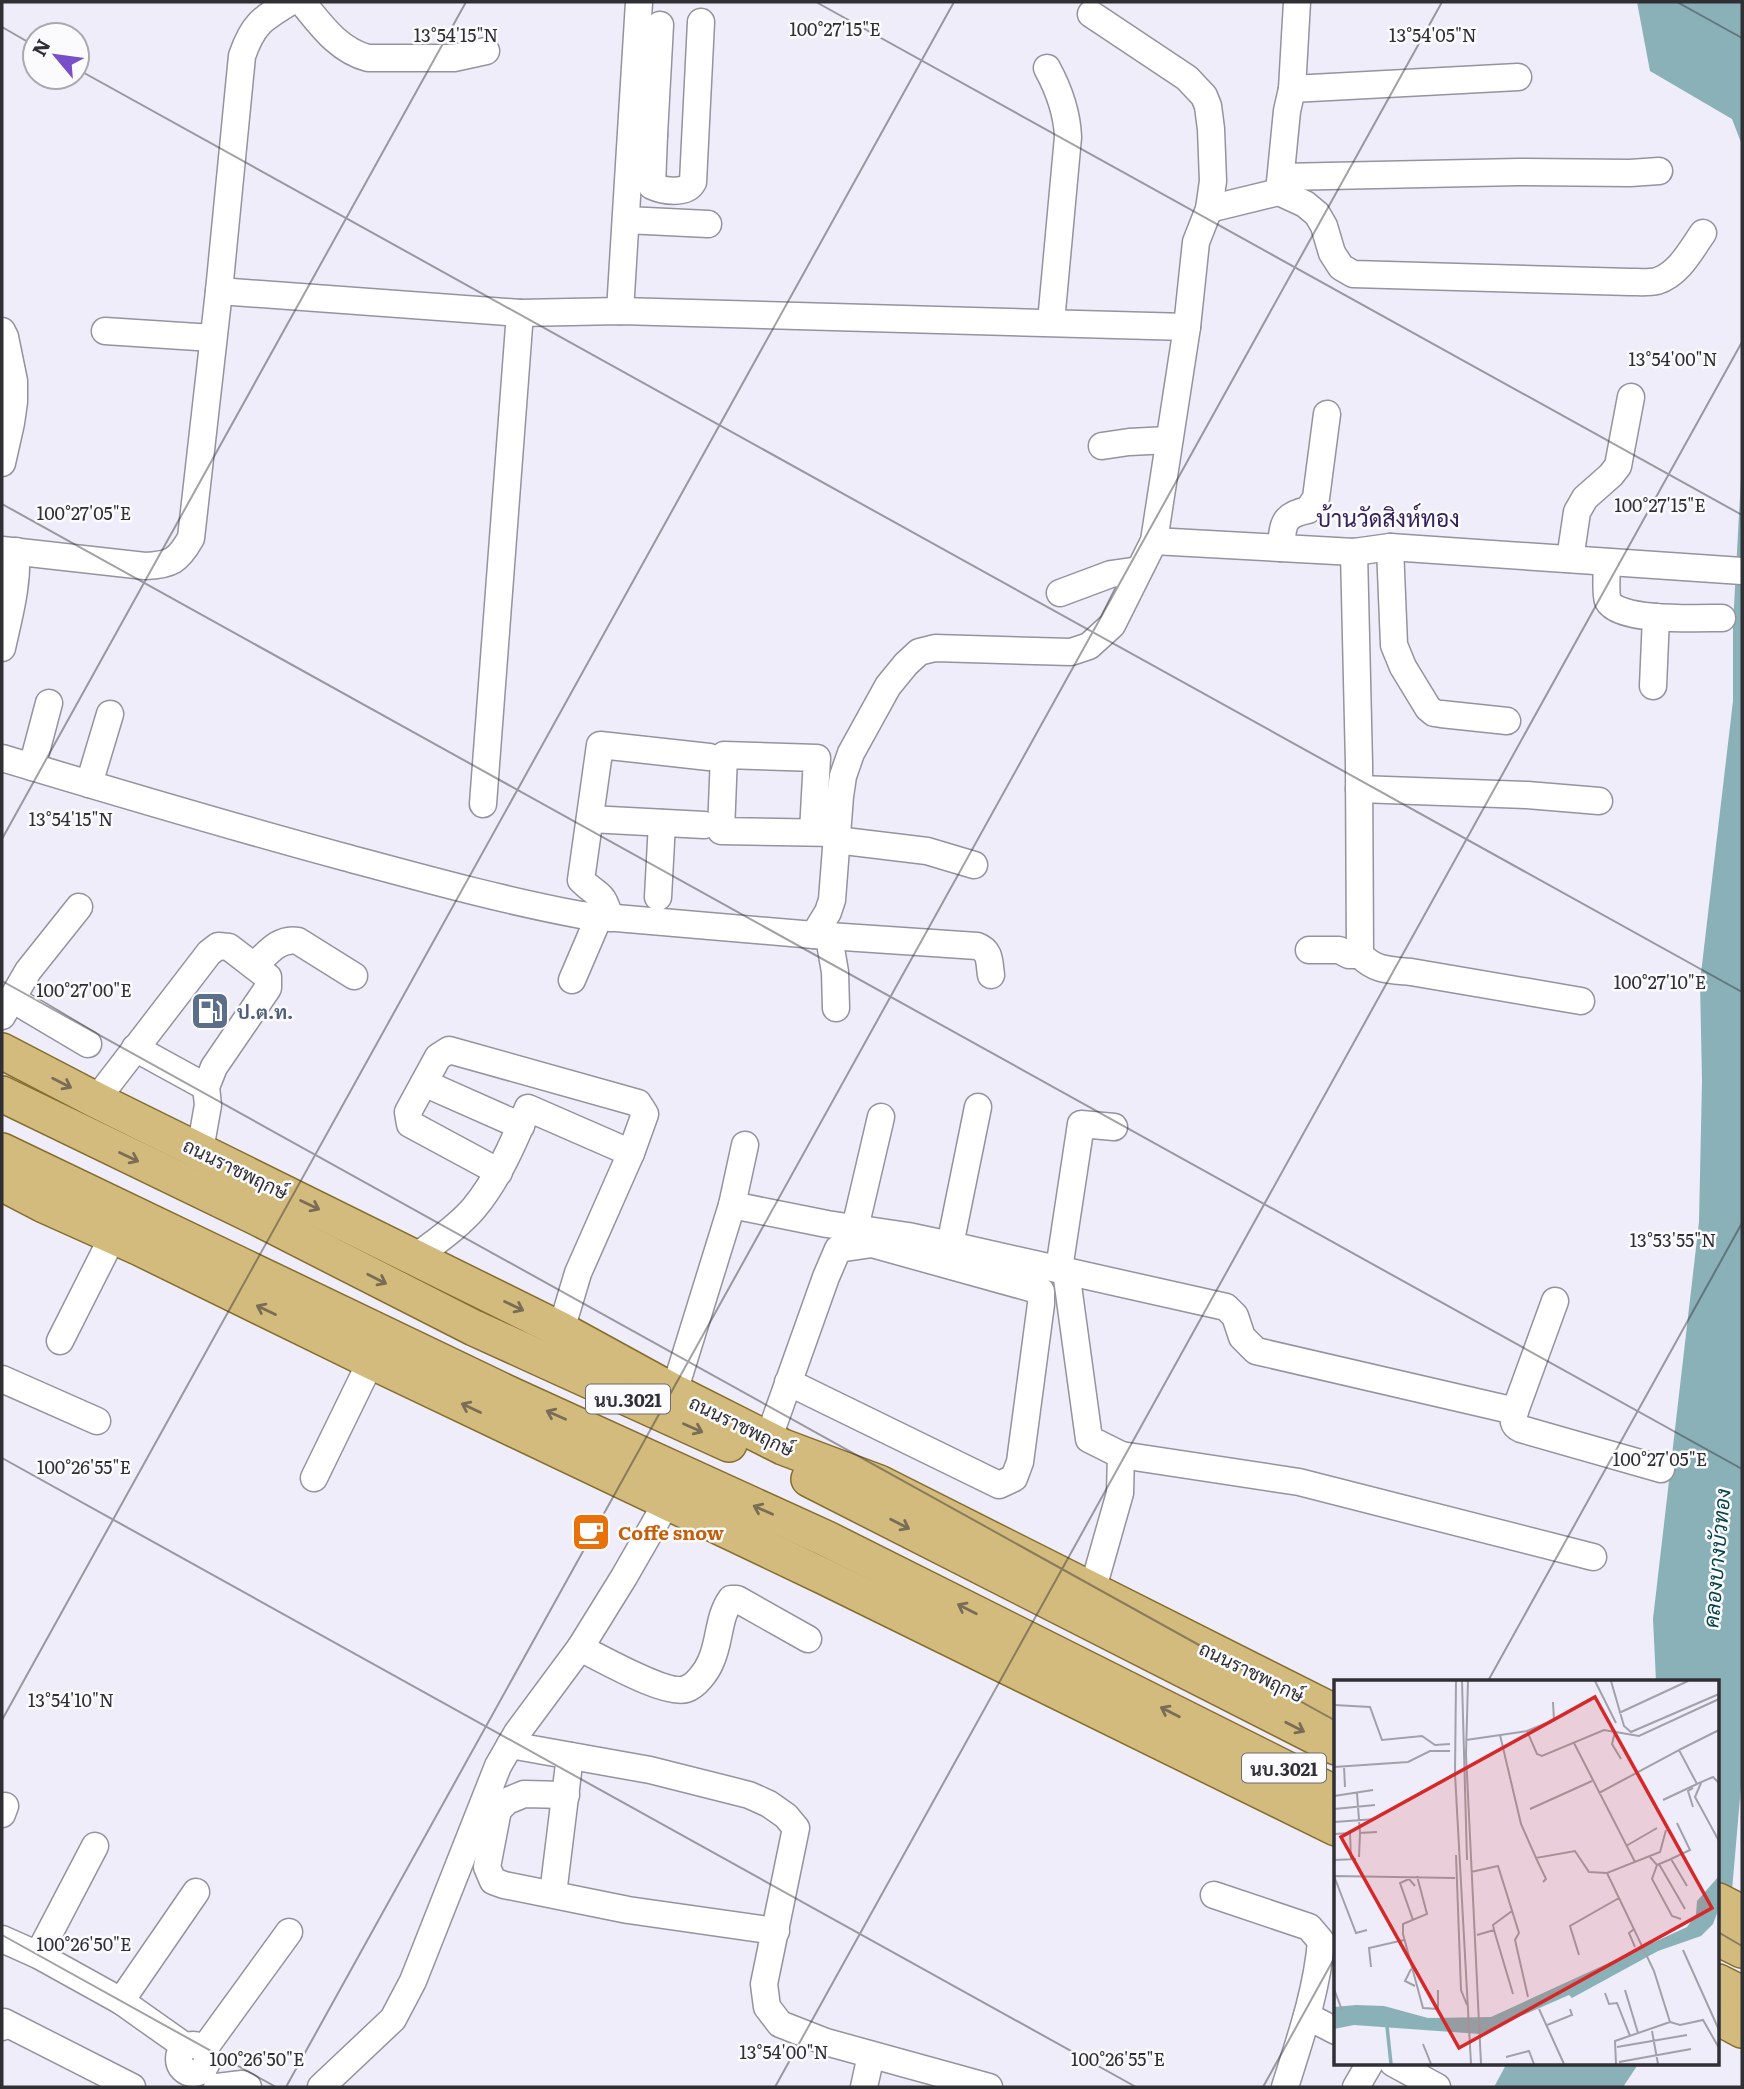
<svg xmlns="http://www.w3.org/2000/svg" width="1744" height="2089" font-family="Literata,Sarabun,serif">
	<style>
		.water { fill: #8ab1b8 }
		.lines { fill: none; stroke-linecap: round; stroke-linejoin: round }
		.minor-casing { stroke: #94939e; stroke-width: 29 }
		.major-casing { stroke: #866d2c; stroke-width: 38 }
		.minor { stroke: #fff; stroke-width: 26 }
		.major { stroke: #d3bb7d; stroke-width: 35 }
		.oneway { stroke: #796e55 }
		.ticks { fill: none; stroke: #302f34; stroke-width: 2; stroke-opacity: 0.45 }
		.labels { text-anchor: middle; dominant-baseline: central; stroke-width: 5; stroke-linejoin: round; paint-order: stroke }
		.shield { fill: #fbfbfe; stroke: #6d6c71; stroke-width: 2 }
		.shield-label { font-size: 18px; font-weight: bold; fill: #302f34 }
		.service-label { font-size: 19px; font-weight: bold; fill: #4e5e75; stroke: #fbfbfe; text-anchor: start }
		.street-label { font-size: 19px; fill: #302f34; stroke: #fbfbfe }
		.food-label { font-size: 19px; font-weight: bold; fill: #c56008; stroke: #fbfbfe; text-anchor: start }
		.water-label { font-size: 21px; font-style: italic; fill: #07454d; stroke: #fbfbfe }
		.quarter-label { font-size: 23px; fill: #35215c; stroke: #fbfbfe }
		.inset-river { fill: none; stroke: #8ab1b8; stroke-width: 3.5 }
		.inset-road { fill: none; stroke: #a2a1aa; stroke-width: 2 }
		.view { fill: #d62828; fill-opacity: 0.15; stroke: #d62828; stroke-width: 3.5 }
		.inset-edge { fill: none; stroke: #302f34; stroke-width: 3.5 }
		.ticks-label { font-size: 18px; text-anchor: middle; fill: #302f34; stroke: #fbfbfe; stroke-width: 5; stroke-linejoin: round; paint-order: stroke }
	</style>
	<rect width="100%" height="100%" fill="#eeedf9"/>
	<g class="water">
		<polygon points="1637,2 1742,2 1742,145 1732,119 1650,71"/>
		<polygon points="1742,460 1742,1775 1731,1902 1718,1927 1718,1681 1656,1681 1653,1619 1699,1222 1702,1081 1700,982 1733,701 1733,625"/>
		<polygon points="1507,2063 1639,2063 1623,2087 1494,2087"/>
	</g>
	<g class="lines">
		<defs>
			<g id="minor">
				<path d="M 302,2 C 321,25 338,50 368,58 L 454,58 L 486,51"/>
				<path d="M 1047,68 C 1059,90 1067,111 1068,137 L 1051,322"/>
				<polyline points="1292,89 1297,2"/>
				<polyline points="636,133 654,135 660,25"/>
				<path d="M 654,135 L 652,186 C 663,191 686,195 693,182 L 701,22"/>
				<polyline points="1281,177 1519,172 1630,173 1659,171"/>
				<polyline points="1279,192 1287,111 1292,89 1518,77"/>
				<path d="M 1209,209 L 1279,192 L 1305,204 L 1317,214 L 1324,226 L 1332,253 L 1341,267 L 1353,274 L 1630,282 C 1638,282 1649,283 1657,281 C 1679,274 1691,250 1703,233"/>
				<polyline points="626,220 708,224"/>
				<polyline points="219,291 520,313 620,311 1187,327"/>
				<polyline points="620,311 639,2"/>
				<polyline points="2,331 5,337 14,381 14,402 11,423 2,463"/>
				<polyline points="105,331 213,338"/>
				<polyline points="1102,446 1129,442 1169,440"/>
				<polyline points="1154,541 1354,552 1390,547 1742,571"/>
				<polyline points="1390,547 1394,645 1403,667 1428,708 1434,713 1441,714 1507,721"/>
				<path d="M 1281,548 C 1283,525 1282,515 1308,510 L 1316,498 L 1327,414"/>
				<path d="M 2,550 L 145,566 C 171,565 178,561 191,538 L 219,291 L 242,56 C 253,24 262,19 290,2"/>
				<path d="M 1354,552 L 1359,764 L 1360,955 C 1376,971 1389,970 1411,972 L 1581,1001"/>
				<polyline points="1570,559 1577,512 1585,498 1611,475 1618,466 1631,397"/>
				<path d="M 1607,562 C 1607,571 1605,593 1608,601 C 1619,622 1699,618 1722,618"/>
				<polyline points="1060,593 1111,574 1139,570"/>
				<path d="M 2,648 C 9,616 18,585 16,551"/>
				<polyline points="1653,686 1656,617"/>
				<path d="M 2,758 C 115,792 229,826 344,857 C 422,878 501,900 581,915 L 814,935 L 828,912 L 832,900 L 840,796 L 843,776 L 851,753 L 888,686 L 906,664 L 919,652 L 935,648 L 1071,652 L 1089,646 L 1112,625 L 1154,541 L 1187,327 L 1196,242 L 1209,209 L 1213,181 L 1211,129 L 1208,106 L 1204,96 L 1187,78 L 1091,14"/>
				<polyline points="32,767 49,703"/>
				<polyline points="89,784 110,714"/>
				<polyline points="1359,789 1527,795 1599,801"/>
				<polyline points="483,804 520,313"/>
				<polyline points="590,819 704,825"/>
				<polyline points="813,832 817,758 724,755 721,831 837,833"/>
				<polyline points="836,840 927,851 974,865"/>
				<polyline points="658,897 662,823"/>
				<path d="M 610,918 C 602,890 599,898 581,880 L 600,745 L 709,757"/>
				<path d="M 814,935 L 977,946 C 991,951 989,962 991,975"/>
				<polyline points="829,937 835,972 836,1008"/>
				<polyline points="1309,950 1339,950 1349,955 1360,955"/>
				<path d="M 254,966 C 267,954 279,937 298,941 L 354,976"/>
				<polyline points="572,980 599,917"/>
				<polyline points="12,999 88,1044"/>
				<polyline points="2,1016 28,971 79,907"/>
				<polyline points="135,1048 206,1087"/>
				<polyline points="424,1083 521,1126"/>
				<polyline points="96,1100 209,953 218,946 229,947 268,977 268,988 214,1067 206,1087 208,1105 200,1150"/>
				<polyline points="499,1172 410,1124 408,1112 438,1057 449,1050 638,1103 645,1114 631,1153"/>
				<polyline points="732,1205 745,1145"/>
				<polyline points="855,1228 881,1117"/>
				<polyline points="950,1245 978,1107"/>
				<path d="M 416,1257 C 435,1242 458,1227 474,1208 C 498,1179 514,1142 528,1108 L 631,1153 L 578,1273 L 561,1330"/>
				<polyline points="1059,1269 1081,1124 1114,1127"/>
				<polyline points="1066,1271 1089,1439 1121,1455 1120,1493 1097,1574"/>
				<polyline points="60,1341 113,1236"/>
				<polyline points="2,1379 97,1421"/>
				<path d="M 674,1392 L 732,1205 L 827,1224 L 908,1236 L 950,1245 L 1226,1307 L 1235,1316 L 1242,1337 L 1256,1351 L 1515,1411 C 1513,1420 1512,1425 1521,1429 L 1661,1469"/>
				<polyline points="1515,1411 1555,1301"/>
				<polyline points="768,1440 826,1277 838,1249 872,1244 1041,1291 1041,1304 1020,1462 1014,1478 999,1485 788,1382"/>
				<polyline points="1121,1455 1299,1482 1593,1557"/>
				<polyline points="314,1478 371,1361"/>
				<path d="M 580,1648 C 601,1658 666,1696 686,1689 C 696,1686 707,1671 711,1661 C 720,1642 718,1617 731,1599 L 737,1599 L 808,1639"/>
				<polyline points="510,1745 650,1770 749,1795 769,1804 786,1816 796,1828 764,1984 767,2007 780,2024 826,2042 989,2087"/>
				<polyline points="566,1795 524,1794 507,1801 498,1810 487,1867 493,1881 504,1885 628,1910 776,1931"/>
				<polyline points="2,1814 5,1806"/>
				<polyline points="95,1846 38,1955 121,2001 186,2047"/>
				<polyline points="553,1894 570,1756"/>
				<path d="M 1214,1895 L 1309,1927 L 1321,1941 C 1317,1991 1300,2039 1285,2087"/>
				<polyline points="2,1939 38,1955"/>
				<polyline points="121,2001 196,1892"/>
				<polyline points="1307,2016 1336,2031"/>
				<polyline points="2,2027 4,2022 132,2087"/>
				<circle cx="193" cy="2059" r="14"/>
				<polyline points="204,2049 289,1932"/>
				<polyline points="1393,2063 1437,2087"/>
				<polyline points="217,2087 242,2084 248,2087"/>
				<polyline points="321,2087 393,2019 413,1981 498,1766 517,1733 580,1648 624,1577 659,1516"/>
				<polyline points="864,2087 871,2055"/>
				<polyline points="1356,2087 1370,2063"/>
			</g>
			<g id="major">
				<polyline points="2,1051 96,1100 561,1330 674,1392 783,1447 879,1483 1336,1713"/>
				<polyline points="2,1094 256,1217 474,1328 729,1444"/>
				<polyline points="2,1151 511,1395 827,1539 1336,1794"/>
				<polyline points="2,1183 44,1205 140,1248 371,1361 825,1577 1336,1828"/>
				<polyline points="809,1479 1336,1747"/>
				<polyline points="1718,1901 1742,1913"/>
				<polyline points="1718,1938 1742,1950"/>
				<polyline points="1718,1982 1742,1994"/>
				<polyline points="1718,2017 1742,2030"/>
			</g>
		</defs>
		<use href="#minor" class="minor-casing"/>
		<use href="#major" class="major-casing"/>
		<use href="#minor" class="minor"/>
		<use href="#major" class="major"/>
	</g>
	<defs><path id="oneway-shaft" d="M-6 0H5M1.5-3L5.5 0L1.5 3" fill="none" stroke-width="1.6" stroke-linecap="round" stroke-linejoin="round" transform="scale(1.75)"/></defs>
	<g class="oneway">
		<use href="#oneway-shaft" transform="translate(62 1083) rotate(27)"/>
		<use href="#oneway-shaft" transform="translate(129 1157) rotate(25)"/>
		<use href="#oneway-shaft" transform="translate(310 1205) rotate(26)"/>
		<use href="#oneway-shaft" transform="translate(377 1279) rotate(27)"/>
		<use href="#oneway-shaft" transform="translate(514 1306) rotate(26)"/>
		<use href="#oneway-shaft" transform="translate(266 1310) rotate(-154)"/>
		<use href="#oneway-shaft" transform="translate(471 1408) rotate(-155)"/>
		<use href="#oneway-shaft" transform="translate(556 1415) rotate(-156)"/>
		<use href="#oneway-shaft" transform="translate(693 1428) rotate(24)"/>
		<use href="#oneway-shaft" transform="translate(763 1510) rotate(-156)"/>
		<use href="#oneway-shaft" transform="translate(900 1524) rotate(27)"/>
		<use href="#oneway-shaft" transform="translate(967 1609) rotate(-153)"/>
		<use href="#oneway-shaft" transform="translate(1170 1712) rotate(-153)"/>
		<use href="#oneway-shaft" transform="translate(1295 1727) rotate(27)"/>
	</g>
	<path class="ticks" d="M 816,2 L 1742,515M 1677,2 L 1742,38M 2,27 L 35,46M 77,69 L 1742,992M 2,504 L 1742,1469M 2,839 L 466,2M 2,981 L 1336,1721M 2,1458 L 1136,2087M 1488,1681 L 1742,1223M 2,1720 L 954,2M 1718,1932 L 1742,1946M 2,1935 L 276,2087M 286,2087 L 1442,2M 775,2087 L 1742,342M 1263,2087 L 1336,1955"/>
	<defs>
		<symbol id="fuel-square" viewBox="-11 -11 22 22"><rect x="-9" y="-9" width="18" height="18" rx="4" fill="#5c6f8a" stroke="#fbfbfe"/><path d="M-5.5-6h7V0h2V4h1.3V-2.5L3-4.5l.8-.8L6-3V5H2.5V1h-1V6h-7ZM-4.2-4.7v3.2H.2V-4.7Z" fill="#fff"/></symbol>
		<symbol id="cafe-square" viewBox="-11 -11 22 22"><rect x="-9" y="-9" width="18" height="18" rx="4" fill="#e8710a" stroke="#fbfbfe"/><path d="M-5.5-4.5H6V0H3Q3 3.5 0 3.5H-2.5Q-5.5 3.5-5.5 0ZM3-3.2v2h1.7v-2ZM-6 4.5H4V6H-6Z" fill="#fff"/></symbol>
	</defs>
	<g fill-rule="evenodd">
		<use href="#fuel-square" x="188" y="989" width="44" height="44"/>
		<use href="#cafe-square" x="569" y="1510" width="44" height="44"/>
	</g>
	<g class="labels">
		<g class="shield">
			<rect x="586" y="1384.5" width="84" height="29" rx="5"/>
			<rect x="1242" y="1753.5" width="84" height="29" rx="5"/>
		</g>
		<g class="shield-label">
			<text x="628" y="1399">นบ.3021</text>
			<text x="1284" y="1768">นบ.3021</text>
		</g>
		<g class="service-label">
			<text x="237" y="1011">ป.ต.ท.</text>
		</g>
		<g class="street-label">
			<text transform="translate(236 1168) rotate(26)">ถนนราชพฤกษ์</text>
			<text transform="translate(742 1425) rotate(26)">ถนนราชพฤกษ์</text>
			<text transform="translate(1252 1671) rotate(26)">ถนนราชพฤกษ์</text>
		</g>
		<g class="food-label">
			<text x="618" y="1532">Coffe snow</text>
		</g>
		<g class="water-label">
			<text transform="translate(1715 1558) rotate(-85)">คลองบางบัวทอง</text>
		</g>
		<g class="quarter-label">
			<text x="1388" y="517">บ้านวัดสิงห์ทอง</text>
		</g>
	</g>
	<g transform="translate(1334 1680)">
		<rect width="385" height="385" fill="#eeedf9"/>
		<path d="M 385,196 L 385,228 L 379,244 L 367,256 L 324,271 L 238,318 L 235,315 L 146,354 L 20,345 L 0,349 L 0,327 L 22,325 L 50,326 L 94,338 L 157,337 L 353,247 L 362,234 L 363,221 Z" fill="#8ab1b8"/>
		<path class="inset-river" d="M 53,346 L 57,384"/>
		<path class="inset-road" d="M 122,1 L 121,94 L 137,384M 128,1 L 133,180M 134,1 L 132,74 L 147,384M 261,1 L 282,43M 277,1 L 290,46 L 297,52 L 385,14M 0,25 L 36,27 L 48,60 L 88,56 L 101,65 L 116,64M 285,33 L 354,1M 193,51 L 220,40 L 219,22M 281,52 L 278,64 L 287,79M 166,55 L 187,144 L 202,178 L 241,171 L 255,192 L 273,193 L 326,172 L 332,150M 132,60 L 193,51 L 203,74 L 208,76 L 270,50 L 305,56 L 385,19M 240,63 L 301,182M 345,70 L 385,50M 10,86 L 11,107M 0,87 L 74,82 L 96,71 L 116,71M 367,103 L 361,117 L 385,161M 23,113 L 26,153M 265,113 L 345,70 L 363,104 L 379,97 L 385,103M 0,116 L 39,110M 329,120 L 363,104M 359,127 L 354,111 L 359,108M 0,129 L 41,125M 196,129 L 258,101M 0,142 L 42,139M 0,154 L 16,153 L 17,179M 292,166 L 323,148M 122,175 L 127,310 L 133,325M 25,177 L 26,153 L 43,152M 316,177 L 323,185 L 318,199 L 338,236 L 347,239M 202,178 L 212,199 L 209,202M 337,179 L 356,170 L 343,143M 0,180 L 22,179M 325,184 L 351,229M 323,185 L 337,179 L 353,206M 137,192 L 164,186 L 185,253 L 181,260 L 194,317M 273,193 L 320,291 L 336,342 L 346,345 L 369,340 L 385,368M 0,196 L 121,198M 0,196 L 22,253 L 33,250M 83,196 L 93,234 L 69,244 L 69,254 L 89,328 L 104,329M 79,240 L 66,203 L 75,199 L 81,206M 300,249 L 295,253 L 301,267M 160,250 L 179,314M 143,255 L 160,250 L 159,245 L 178,231M 349,270 L 385,350M 245,275 L 236,246 L 285,218M 37,287 L 35,268 L 70,260M 77,289 L 71,301 L 81,306M 0,309 L 8,330M 104,310 L 104,332M 291,310 L 304,353M 271,313 L 275,324 L 283,323 L 296,356M 205,329 L 230,384M 213,345 L 238,335 L 236,329M 318,351 L 324,384M 89,364 L 97,384M 283,367 L 353,355M 172,377 L 195,371 L 200,384M 285,382 L 357,369M 282,384 L 281,361 L 336,342"/>
		<path class="view" d="M 261,17 L 378,228 L 125,368 L 7,157 Z"/>
		<rect width="385" height="385" class="inset-edge"/>
	</g>
	<g class="ticks-label">
		<text x="835" y="36">100°27'15"E</text>
		<text x="456" y="42">13°54'15"N</text>
		<text x="1433" y="42">13°54'05"N</text>
		<text x="1673" y="366">13°54'00"N</text>
		<text x="1660" y="512">100°27'15"E</text>
		<text x="84" y="520">100°27'05"E</text>
		<text x="71" y="826">13°54'15"N</text>
		<text x="1660" y="989">100°27'10"E</text>
		<text x="84" y="997">100°27'00"E</text>
		<text x="1673" y="1247">13°53'55"N</text>
		<text x="1660" y="1466">100°27'05"E</text>
		<text x="84" y="1474">100°26'55"E</text>
		<text x="71" y="1707">13°54'10"N</text>
		<text x="84" y="1951">100°26'50"E</text>
		<text x="784" y="2059">13°54'00"N</text>
		<text x="257" y="2066">100°26'50"E</text>
		<text x="1118" y="2066">100°26'55"E</text>
	</g>
	<rect width="1744" height="2089" fill="none" stroke="#302f34" stroke-width="7"/>
	<g transform="translate(56 56) rotate(299)"><circle r="33" fill="#fbfbfe" stroke="#aaa9ad" stroke-width="2"/>
	<path d="M0-5L12 26L0 18L-12 26Z" fill="#7950c9"/>
	<text y="-10" font-size="19" font-weight="bold" text-anchor="middle" fill="#302f34">N</text>
	</g>
</svg>
